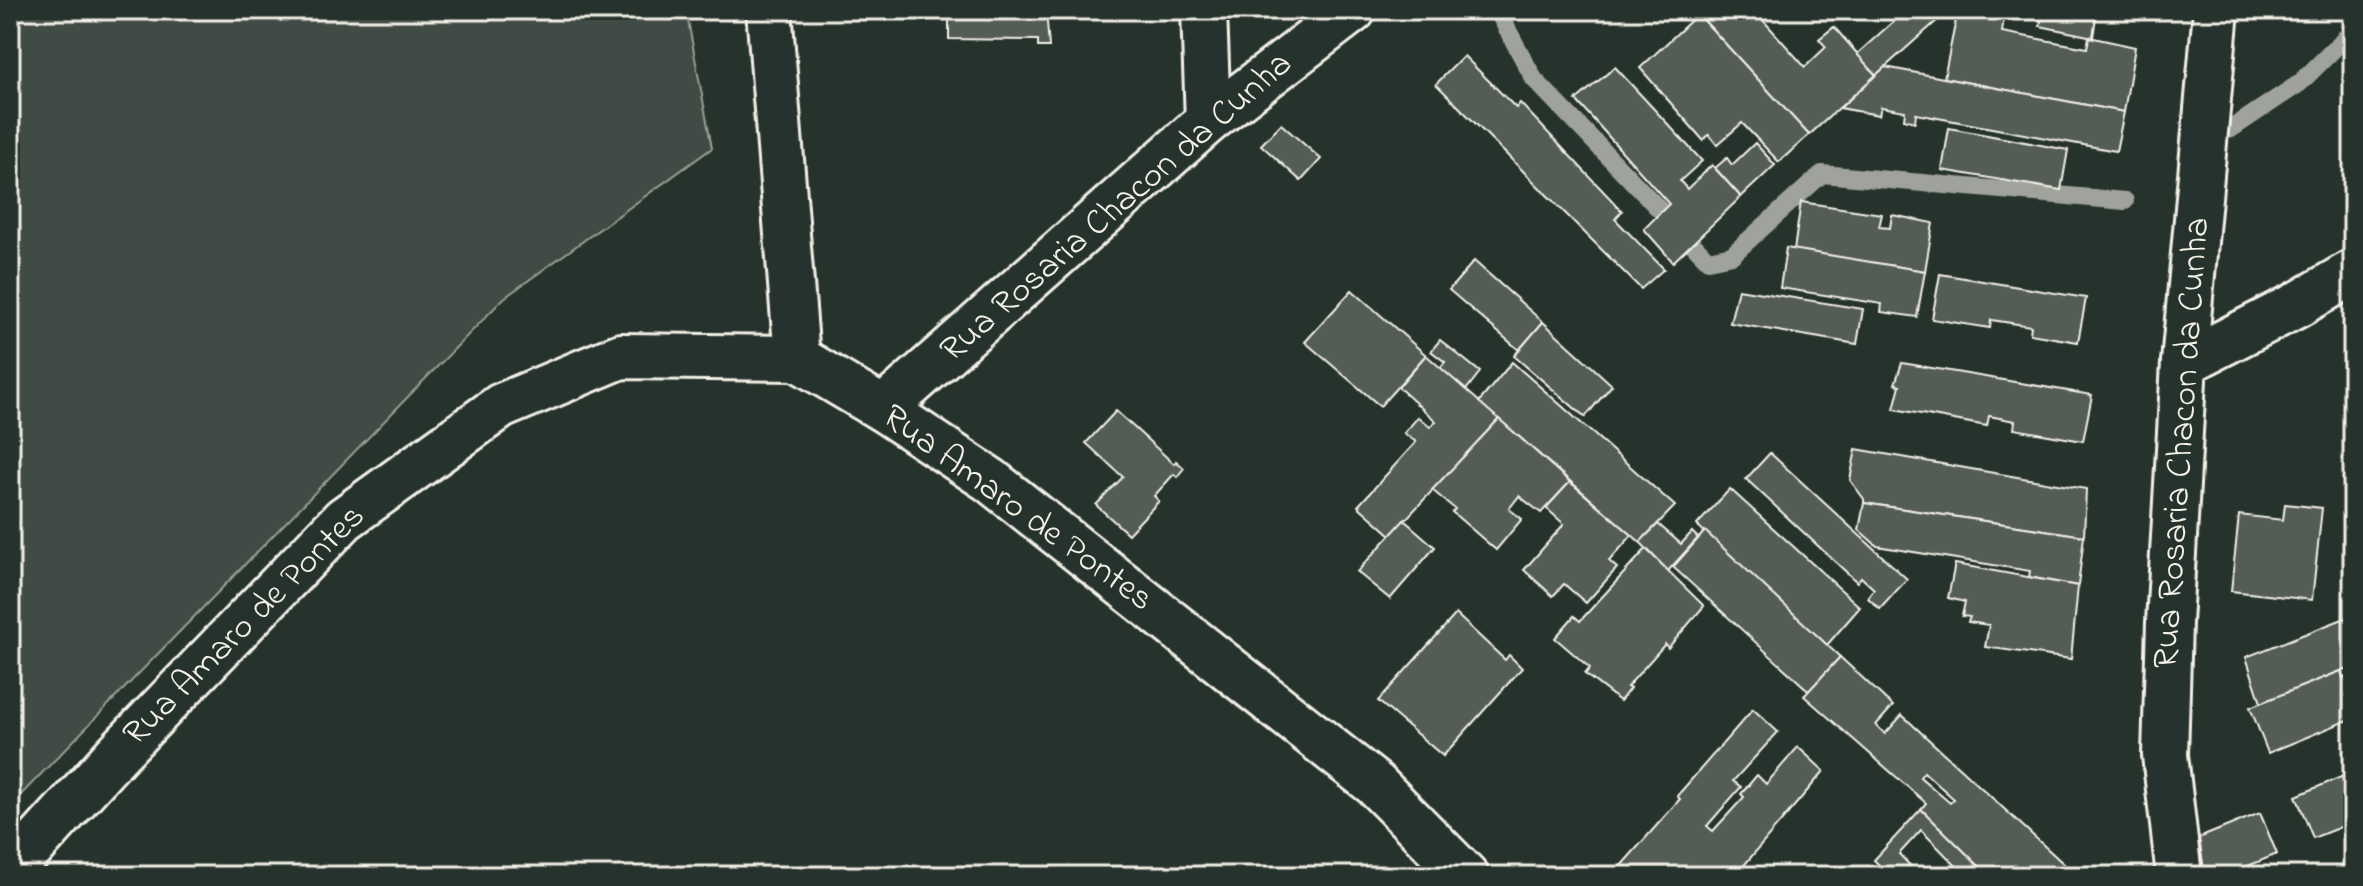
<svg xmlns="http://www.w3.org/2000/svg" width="2363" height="886" font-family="'Indie Flower',sans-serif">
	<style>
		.green { fill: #414b45; stroke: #9a9e96; stroke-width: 2 }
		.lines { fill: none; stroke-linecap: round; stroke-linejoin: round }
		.stream { stroke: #9fa39b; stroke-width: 18 }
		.building { fill: #525c55; stroke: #f4f1e8; stroke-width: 2; fill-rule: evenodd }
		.minor-casing { stroke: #f4f1e8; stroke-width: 50 }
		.minor { stroke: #26332d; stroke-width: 44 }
		.labels { text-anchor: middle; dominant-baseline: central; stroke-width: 7; stroke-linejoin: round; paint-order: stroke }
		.street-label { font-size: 36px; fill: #f4f1e8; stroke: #26332d }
	</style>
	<rect width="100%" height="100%" fill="#26332d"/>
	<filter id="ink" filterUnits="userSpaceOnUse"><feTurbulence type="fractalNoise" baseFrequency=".0125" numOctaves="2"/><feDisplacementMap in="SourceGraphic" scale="16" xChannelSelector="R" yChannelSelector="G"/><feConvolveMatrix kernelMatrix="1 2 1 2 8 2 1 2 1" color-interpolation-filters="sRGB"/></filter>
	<g filter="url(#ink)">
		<polygon class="green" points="10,10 686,10 712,148 504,298 10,806"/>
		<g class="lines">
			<g class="stream">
				<polyline points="1497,10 1534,79 1708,260 1732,255 1822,174 2125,201"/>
				<polyline points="2231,129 2300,83 2353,30"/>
			</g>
		</g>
		<g class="building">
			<polygon points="949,10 1046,10 1049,47 1038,47 1038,40 949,39"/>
			<polygon points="1704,10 1754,10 1805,67 1826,47 1819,39 1834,27 1876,75 1809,135 1699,15"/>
			<polygon points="1906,10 1949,10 1876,75 1857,54"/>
			<polygon points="1958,10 2004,17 2002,32 2087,48 2089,37 2135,47 2124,112 1944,78"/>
			<polygon points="2043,10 2097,10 2093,37 2040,26"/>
			<polygon points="1698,14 1809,135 1779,162 1742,123 1717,145 1709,135 1703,140 1640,68"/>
			<polygon points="1464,56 1516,108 1520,103 1622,211 1615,219 1664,269 1641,289 1436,84"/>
			<polygon points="1615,67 1702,161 1680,181 1687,189 1712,165 1741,197 1673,262 1644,229 1669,204 1576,100"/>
			<polygon points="1885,67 2124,112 2116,151 1916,114 1915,122 1904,119 1905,111 1881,107 1879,115 1840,108"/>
			<polygon points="1281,124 1321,159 1301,181 1261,145"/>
			<polygon points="1949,128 2068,150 2061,190 1942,170"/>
			<polygon points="1755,143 1775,165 1741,197 1715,168 1727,158 1732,165"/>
			<polygon points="1801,202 1882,214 1879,227 1890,228 1892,215 1933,223 1925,271 1794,250"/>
			<polygon points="1786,248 1925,271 1917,317 1881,312 1882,304 1780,288"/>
			<polygon points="1474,261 1543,322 1519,350 1449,290"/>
			<polygon points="1940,274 2086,298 2078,342 2030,334 2031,326 1991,320 1990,328 1932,319"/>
			<polygon points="1738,289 1863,309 1857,344 1730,323"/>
			<polygon points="1352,290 1426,355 1380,406 1305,342"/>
			<polygon points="1543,322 1612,385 1585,417 1514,356"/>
			<polygon points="1440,340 1480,372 1466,390 1440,368 1445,362 1431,351"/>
			<polygon points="1426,355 1499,419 1391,535 1358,506 1416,442 1404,433 1418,417 1430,427 1436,421 1398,387"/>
			<polygon points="1512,362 1675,506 1640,542 1479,402"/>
			<polygon points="1902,363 2092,395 2083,441 2014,429 2015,421 1989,416 1987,426 1894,409 1900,385 1895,384"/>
			<polygon points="1116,411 1174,464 1176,461 1184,468 1177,477 1174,474 1154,496 1159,501 1128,534 1096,505 1123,477 1086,443"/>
			<polygon points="1499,419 1570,482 1541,513 1519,496 1509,509 1522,519 1496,550 1452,512 1455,509 1432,490"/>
			<polygon points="1856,449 2086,489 2084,536 1864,503 1864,499 1850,480"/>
			<polygon points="1770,453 1907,579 1880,609 1868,598 1874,589 1861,577 1857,582 1746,479"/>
			<polygon points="1570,482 1632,535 1609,561 1617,568 1586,603 1564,584 1553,596 1524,570 1564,524 1546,508"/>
			<polygon points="1730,489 1860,607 1827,645 1697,525"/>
			<polygon points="1864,503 2084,536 2078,586 2029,577 2030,571 1877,546 1859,530"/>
			<polygon points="2285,504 2322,508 2312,600 2231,591 2239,515 2283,520"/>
			<polygon points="1404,520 1435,547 1390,599 1357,572"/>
			<polygon points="1658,524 1681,544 1692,532 1698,538 1668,571 1640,542"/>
			<polygon points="1705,531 1840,657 1809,691 1673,567"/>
			<polygon points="1646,549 1704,606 1668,648 1665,644 1627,687 1630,688 1620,701 1585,674 1590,668 1555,638 1574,616 1580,621"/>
			<polygon points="1955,564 2078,586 2071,659 1985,647 1989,625 1968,622 1970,617 1962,616 1965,602 1948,598"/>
			<polygon points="1456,614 1505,660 1509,655 1522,668 1443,756 1378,701"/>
			<polygon points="2353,615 2353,666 2261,703 2246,657"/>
			<path d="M 1840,657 L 1893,706 L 1876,725 L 1885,734 L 1902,715 L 2077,876 L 1983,876 L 1986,873 L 1921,809 L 1926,803 L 1804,696 ZM 1924,772 L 1954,799 L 1950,803 L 1920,777 Z"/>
			<polygon points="2341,671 2343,678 2353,674 2353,718 2268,753 2250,707"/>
			<polygon points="1753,709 1778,732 1733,781 1741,787 1707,826 1713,831 1744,797 1741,794 1757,775 1766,784 1798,747 1824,771 1735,876 1612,876 1680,799 1677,796"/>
			<polygon points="2353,772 2353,822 2313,838 2296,796"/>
			<polygon points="1921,809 1986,873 1983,876 1962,876 1964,874 1921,830 1899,854 1920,876 1890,876 1874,860"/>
			<polygon points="2260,813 2277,854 2224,876 2205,876 2199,838"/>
		</g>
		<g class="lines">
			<defs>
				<g id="minor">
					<polyline points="769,10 797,358"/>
					<polyline points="1204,10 1208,121"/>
					<polyline points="2184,363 2297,305 2353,272"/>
					<polyline points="883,409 1208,121 1353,10"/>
					<polyline points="10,872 116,755 344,519 501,406 621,356 797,358 883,409 990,480 1375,784 1466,876"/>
					<polyline points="2179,876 2165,755 2169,623 2184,363 2216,10"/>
				</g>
			</defs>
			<use href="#minor" class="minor-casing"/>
			<use href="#minor" class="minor"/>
		</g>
	</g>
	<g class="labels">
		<g class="street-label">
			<text transform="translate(1117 208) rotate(-41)">Rua Rosaria Chacon da Cunha</text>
			<text transform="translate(2183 443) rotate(-86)">Rua Rosaria Chacon da Cunha</text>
			<text transform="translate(1017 509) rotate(36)">Rua Amaro de Pontes</text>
			<text transform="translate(245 626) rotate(-45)">Rua Amaro de Pontes</text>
		</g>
	</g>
	<rect width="2363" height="886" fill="none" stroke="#26332d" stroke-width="40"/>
	<rect x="20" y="20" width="2323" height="846" fill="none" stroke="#f4f1e8" stroke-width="3" filter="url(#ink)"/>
</svg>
